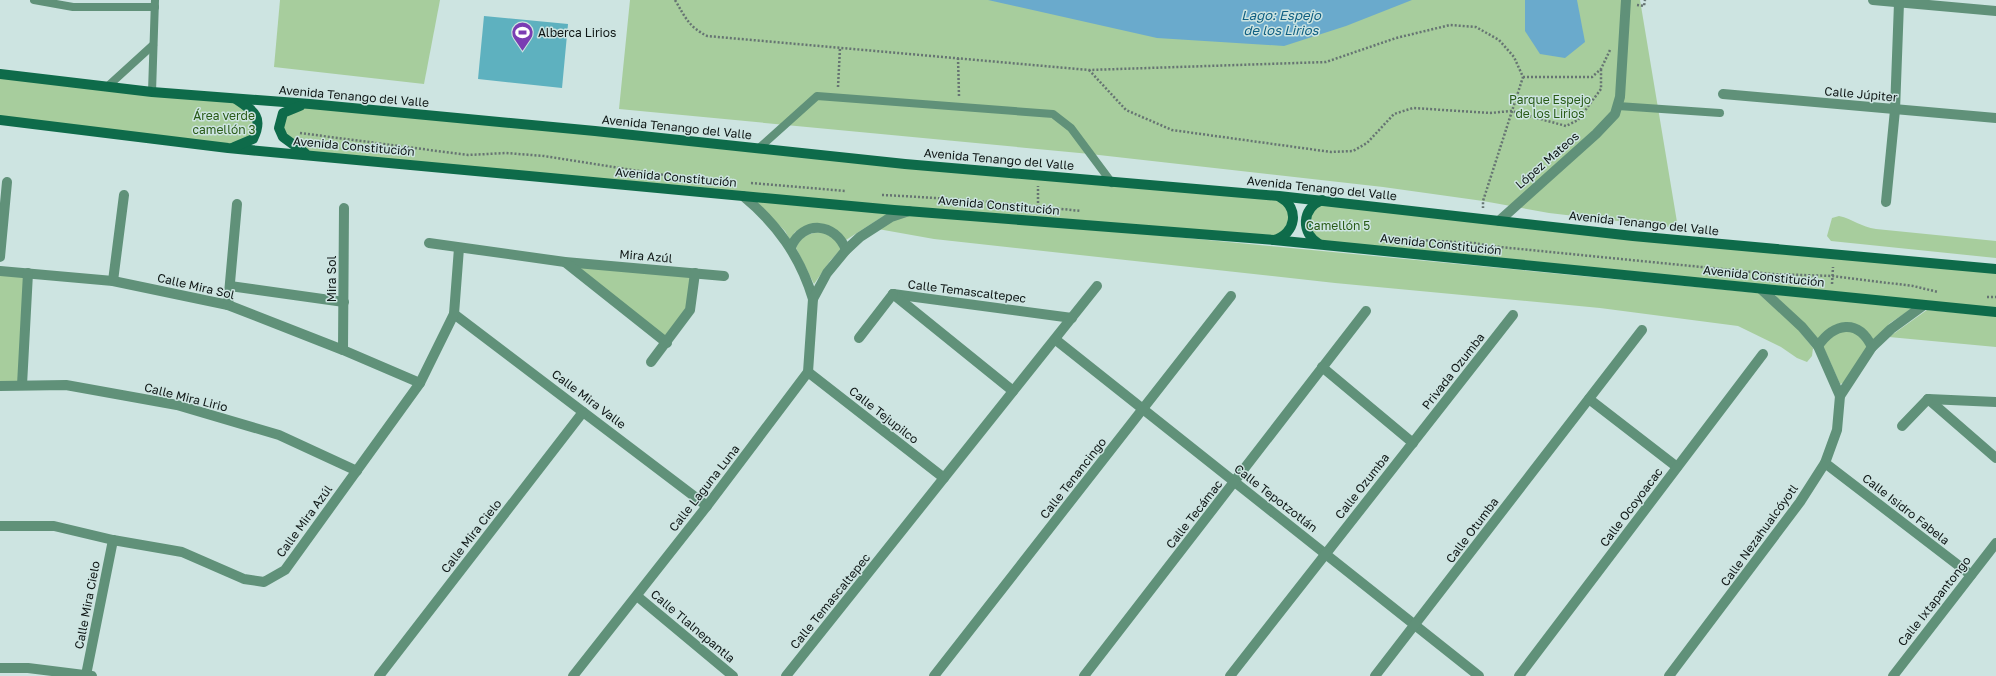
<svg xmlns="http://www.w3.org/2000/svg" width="1996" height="676" font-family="'Golos Text',sans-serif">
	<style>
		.green { fill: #a7cd9d }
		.water { fill: #6aaacc }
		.building { fill: #5eb1bf }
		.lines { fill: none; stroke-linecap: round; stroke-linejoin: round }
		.path { stroke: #667472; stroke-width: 2.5; stroke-dasharray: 2 2; stroke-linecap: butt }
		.service { stroke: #609179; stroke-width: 8 }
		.minor { stroke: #609179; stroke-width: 10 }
		.tertiary { stroke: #609179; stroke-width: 10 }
		.secondary { stroke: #0e6b4a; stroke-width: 10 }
		.labels { text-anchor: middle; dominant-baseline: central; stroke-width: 3; stroke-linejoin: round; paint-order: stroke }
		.poi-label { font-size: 12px; fill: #0e1615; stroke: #cde4e1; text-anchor: start }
		.street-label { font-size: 12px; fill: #0e1615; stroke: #cde4e1 }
		.park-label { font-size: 12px; fill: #285a16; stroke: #cde4e1 }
		.water-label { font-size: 13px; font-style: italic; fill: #0f5f82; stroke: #cde4e1 }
	</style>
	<rect width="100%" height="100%" fill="#cde4e1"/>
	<g class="green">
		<polygon points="280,0 440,0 424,84 274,67"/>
		<polygon points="630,0 1640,0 1678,228 1549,213 1483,201 1383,187 1090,154 619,109"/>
		<polygon points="0,76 235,98 252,116 253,134 227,146 0,118"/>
		<polygon points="310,106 1279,198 1292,215 1281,236 897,208 307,153 292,143 281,124 284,114"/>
		<polygon points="755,201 892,214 882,217 846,240 840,234 808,225 795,232 790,240 785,231"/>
		<polygon points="1318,204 1996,270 1996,310 1314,240 1307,218"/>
		<polygon points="909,215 1114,231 1759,293 1797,328 1813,348 1812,356 1807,362 1797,358 1781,347 1738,326 1600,308 1335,283 934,239 878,229 894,220"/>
		<path d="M 1839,216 C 1853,219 1861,227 1876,229 L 1996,241 L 1996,258 L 1831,241 L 1827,236 L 1832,218 Z"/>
		<path d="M 820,232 C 831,235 836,239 841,249 L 830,261 L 814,284 L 796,248 C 800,237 809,233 820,232 Z"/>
		<polygon points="576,266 691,276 688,309 667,338"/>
		<polygon points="0,271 28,273 18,386 0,386"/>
		<path d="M 1774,294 L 1913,308 L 1890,323 L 1874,341 C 1848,320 1843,315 1818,341 Z"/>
		<polygon points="1927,310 1996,316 1996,347 1889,337"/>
		<polygon points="1835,332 1855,332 1869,347 1843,383 1840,384 1823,346"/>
	</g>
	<g class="water">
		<polygon points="988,0 1412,0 1346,26 1284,46 1157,38"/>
		<polygon points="1525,0 1577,0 1585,42 1565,58 1540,54 1525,31"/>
	</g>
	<polygon class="building" points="484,16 568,24 562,88 478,79"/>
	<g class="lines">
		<g class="path">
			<path d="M 675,0 C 685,17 689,27 707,36 L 1089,70 L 1326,62 L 1396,38 L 1450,25 L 1476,27 L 1499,40 L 1514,57 L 1523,77 L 1483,201 L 1483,208"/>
			<polyline points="1637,5 1644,6 1645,0"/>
			<polyline points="958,58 959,96"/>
			<polyline points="1089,70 1126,110 1172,130 1331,152 1353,151 1367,143 1394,114 1413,108 1490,113 1511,111 1566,126 1578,120 1601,89 1601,69"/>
			<polyline points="1523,77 1592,77 1601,69 1610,50"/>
			<polyline points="838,87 840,48"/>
			<polyline points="300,133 468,155 506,153 544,156 664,175"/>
			<polyline points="751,183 846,191"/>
			<path d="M 882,195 C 949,198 1015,204 1081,211"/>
			<polyline points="1038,207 1038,186"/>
			<polyline points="1402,239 1474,243 1490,246 1772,274 1832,276 1913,286 1938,292"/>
			<polyline points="1832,284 1833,267"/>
			<polyline points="1987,297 1996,297"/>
		</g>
		<g class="service">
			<polyline points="34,0 73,7 155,7"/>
			<polyline points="108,86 153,45"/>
			<polyline points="152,92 155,0"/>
			<polyline points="1618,106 1720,113"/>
			<polyline points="759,148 817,96 1053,114 1071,128 1112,183"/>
		</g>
		<g class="minor">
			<polyline points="1873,0 1996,11"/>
			<polyline points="1723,94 1996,118"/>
			<polyline points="1886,202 1895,110 1899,3"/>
			<polyline points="1499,221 1596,134 1615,114 1620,97 1626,0"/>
			<polyline points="429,243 565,262 724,276"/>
			<polyline points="0,257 7,182"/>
			<polyline points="565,262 667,343"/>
			<polyline points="0,271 113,281 228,305 343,350 420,383"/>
			<polyline points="113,281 124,195"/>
			<polyline points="230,286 344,302"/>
			<polyline points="893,294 1072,318"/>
			<polyline points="893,294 1013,391"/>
			<polyline points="228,305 237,204"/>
			<polyline points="454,314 707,506"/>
			<polyline points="859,338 893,294"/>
			<polyline points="1056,340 1479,676"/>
			<polyline points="343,350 344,208"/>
			<polyline points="651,362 690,310 695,273"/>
			<polyline points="1322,367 1413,443"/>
			<polyline points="808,372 944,478"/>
			<polyline points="22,385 28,273"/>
			<polyline points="0,386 66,385 177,405 279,435 357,471"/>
			<polyline points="1589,399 1677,467"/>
			<polyline points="1928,399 1996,458"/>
			<polyline points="1928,399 1996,402"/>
			<polyline points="1902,426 1928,399"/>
			<polyline points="1825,463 1971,575"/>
			<polyline points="0,526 54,526 113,540 182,552 244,579 264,582 285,570 420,383 454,314 459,248"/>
			<polyline points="637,596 733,676"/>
			<polyline points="0,668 28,668 92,676"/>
			<polyline points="86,675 113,540"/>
			<polyline points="379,676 583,412"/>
			<polyline points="786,676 1097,286"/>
			<polyline points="934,676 1231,296"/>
			<polyline points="1084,676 1366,311"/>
			<polyline points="1230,676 1513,315"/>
			<polyline points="1375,676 1642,330"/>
			<polyline points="1519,676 1763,354"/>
			<polyline points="1893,676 1996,543"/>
		</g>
		<g class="tertiary">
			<path d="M 743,196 C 777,224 800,256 813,299"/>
			<path d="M 791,247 C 803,220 835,222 846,250"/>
			<polyline points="1761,289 1802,327 1818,346 1840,396"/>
			<path d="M 1818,346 C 1834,323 1858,318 1872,347"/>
			<polyline points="573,676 707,506 808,372 813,299 827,273 846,250 860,237 891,217 909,211"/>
			<polyline points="1669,676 1800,502 1825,463 1837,430 1840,396 1872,347 1891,329 1924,305"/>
		</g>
		<g class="secondary">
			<polyline points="0,74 152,92 310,104 595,131 905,164 1279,196 1633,236 1996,269"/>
			<polyline points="300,106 283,113 279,128 283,137 305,153"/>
			<polyline points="0,120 228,148 894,210 1274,240 1996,312"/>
			<path d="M 234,147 L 253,139 C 264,117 254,111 236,99"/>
			<path d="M 1274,240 C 1296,234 1300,208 1280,197"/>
			<path d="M 1319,244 C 1301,233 1301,209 1322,200"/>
		</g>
	</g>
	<defs>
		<symbol id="stadium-pin" viewBox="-11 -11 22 30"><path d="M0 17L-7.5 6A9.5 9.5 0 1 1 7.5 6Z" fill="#7a3db3" stroke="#cde4e1"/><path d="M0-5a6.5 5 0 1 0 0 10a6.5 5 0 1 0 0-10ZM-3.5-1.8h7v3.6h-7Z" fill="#fff"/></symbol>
	</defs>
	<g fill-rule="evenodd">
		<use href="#stadium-pin" x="510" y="20" width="25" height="34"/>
	</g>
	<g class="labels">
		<g class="poi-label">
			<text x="538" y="32">Alberca Lirios</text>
		</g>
		<g class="street-label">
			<text transform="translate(1861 94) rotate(5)">Calle Júpiter</text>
			<text transform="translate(354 96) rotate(5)">Avenida Tenango del Valle</text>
			<text transform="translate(677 127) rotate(6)">Avenida Tenango del Valle</text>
			<text transform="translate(354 146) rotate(5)">Avenida Constitución</text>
			<text transform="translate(999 159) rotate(5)">Avenida Tenango del Valle</text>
			<text transform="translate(1547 160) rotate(-41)">López Mateos</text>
			<text transform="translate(676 177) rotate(5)">Avenida Constitución</text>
			<text transform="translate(1322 188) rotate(6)">Avenida Tenango del Valle</text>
			<text transform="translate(999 205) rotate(5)">Avenida Constitución</text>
			<text transform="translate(1644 223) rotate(6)">Avenida Tenango del Valle</text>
			<text transform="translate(1441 244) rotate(6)">Avenida Constitución</text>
			<text transform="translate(646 256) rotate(5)">Mira Azúl</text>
			<text transform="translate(1764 276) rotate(6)">Avenida Constitución</text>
			<text transform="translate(331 279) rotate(-90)">Mira Sol</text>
			<text transform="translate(196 286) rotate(13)">Calle Mira Sol</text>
			<text transform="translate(967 291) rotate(7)">Calle Temascaltepec</text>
			<text transform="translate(1453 371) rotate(-52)">Privada Ozumba</text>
			<text transform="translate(186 397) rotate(14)">Calle Mira Lirio</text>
			<text transform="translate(589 399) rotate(37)">Calle Mira Valle</text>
			<text transform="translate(884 415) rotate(38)">Calle Tejupilco</text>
			<text transform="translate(1073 478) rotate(-52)">Calle Tenancingo</text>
			<text transform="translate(1362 486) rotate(-52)">Calle Ozumba</text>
			<text transform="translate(704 488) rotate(-52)">Calle Laguna Luna</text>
			<text transform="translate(1276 498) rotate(38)">Calle Tepotzotlán</text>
			<text transform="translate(1631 507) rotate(-53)">Calle Ocoyoacac</text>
			<text transform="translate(1906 509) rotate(38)">Calle Isidro Fabela</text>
			<text transform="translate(1194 514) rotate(-52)">Calle Tecámac</text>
			<text transform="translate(304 521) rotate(-54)">Calle Mira Azúl</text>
			<text transform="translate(1472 530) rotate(-53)">Calle Otumba</text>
			<text transform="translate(1759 535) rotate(-54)">Calle Nezahualcóyotl</text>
			<text transform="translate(471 536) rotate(-52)">Calle Mira Cielo</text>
			<text transform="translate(830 601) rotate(-51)">Calle Temascaltepec</text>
			<text transform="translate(1934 601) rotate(-52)">Calle Ixtapantongo</text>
			<text transform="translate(87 605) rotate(-79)">Calle Mira Cielo</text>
			<text transform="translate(693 626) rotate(40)">Calle Tlalnepantla</text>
		</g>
		<g class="park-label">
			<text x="1550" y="99">Parque Espejo<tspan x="1550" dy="14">de los Lirios</tspan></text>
			<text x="224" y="115">Área verde<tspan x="224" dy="14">camellón 3</tspan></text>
			<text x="1338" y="225">Camellón 5</text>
		</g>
		<g class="water-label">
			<text x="1281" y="15">Lago: Espejo<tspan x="1281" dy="15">de los Lirios</tspan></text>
		</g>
	</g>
</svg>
